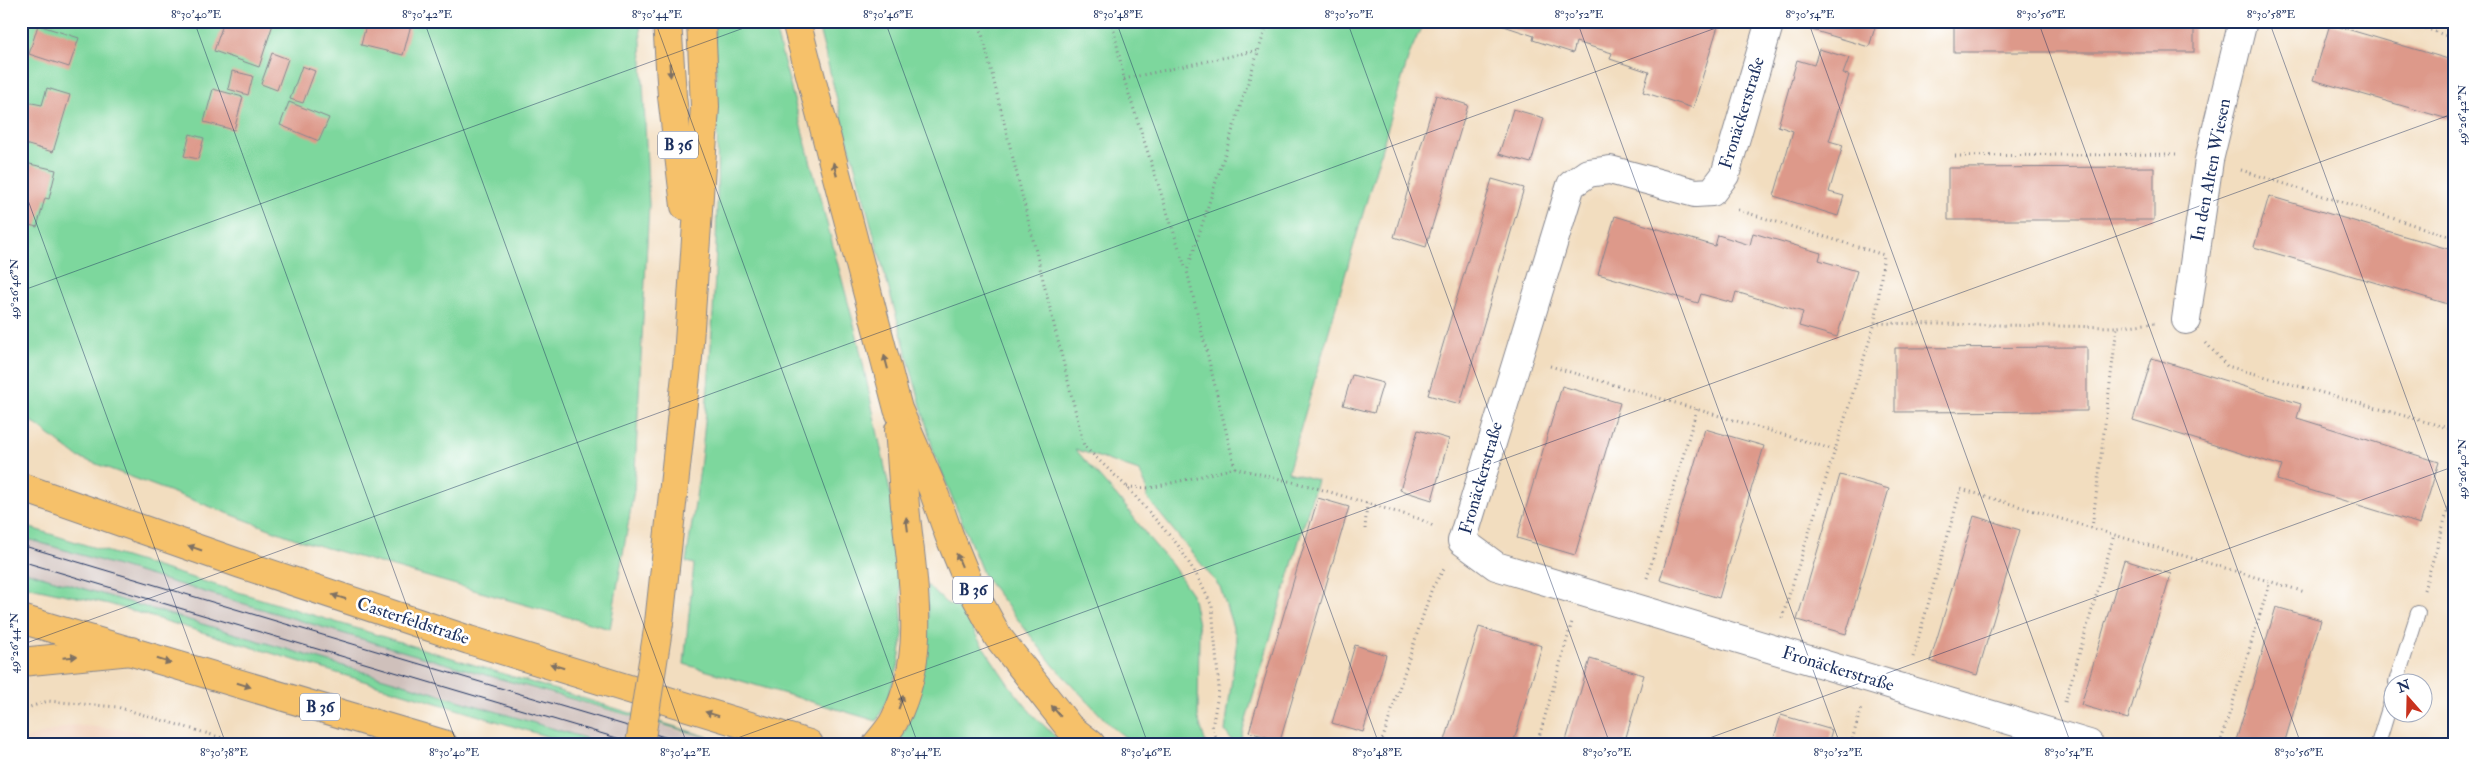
<svg xmlns="http://www.w3.org/2000/svg" width="2476" height="765" font-family="'IM FELL Double Pica',serif">
	<style>
		.built { fill: #f3d4bf }
		.industrial { fill: #cfc0bb }
		.green { fill: #7dd79d; stroke: #4c837e }
		.building { fill: #dd998a }
		.lines { fill: none; stroke-linecap: round; stroke-linejoin: round }
		.service-casing { stroke: #86868e; stroke-width: 16 }
		.minor-casing { stroke: #86868e; stroke-width: 30 }
		.primary-casing { stroke: #86868e; stroke-width: 30 }
		.trunk-casing { stroke: #86868e; stroke-width: 30 }
		.path { stroke: #86868e; stroke-width: 3; stroke-dasharray: 1 4; stroke-linecap: butt }
		.service { stroke: #fff; stroke-width: 14 }
		.minor { stroke: #fff; stroke-width: 28 }
		.primary { stroke: #f6c16b; stroke-width: 28 }
		.trunk { stroke: #f6c16b; stroke-width: 28 }
		.tram { stroke: #1b2f5e; stroke-width: 1 }
		.trunk-bridge-casing { stroke: #86868e; stroke-width: 30; stroke-linecap: butt }
		.trunk-bridge { stroke: #f6c16b; stroke-width: 28 }
		.oneway { fill: #7e7164 }
		.ticks { fill: none; stroke: #1b2f5e; stroke-width: 1; stroke-opacity: 0.45 }
		.labels { text-anchor: middle; dominant-baseline: central; stroke-width: 5; stroke-linejoin: round; paint-order: stroke }
		.shield { fill: #fff; stroke: #5f6d8e; stroke-width: 1 }
		.shield-label { font-size: 16px; font-weight: bold; fill: #1b2f5e }
		.street-label { font-size: 18px; fill: #1b2f5e; stroke: #fff }
		.neatline { fill: none; stroke: #1b2f5e; stroke-width: 2 }
		.ticks-label { font-size: 12px; text-anchor: middle; fill: #1b2f5e }
	</style>
	<rect width="100%" height="100%" fill="#fff"/>
	<filter id="ink" filterUnits="userSpaceOnUse"><feTurbulence type="fractalNoise" baseFrequency=".02" numOctaves="2"/><feDisplacementMap in="SourceGraphic" scale="10" xChannelSelector="R" yChannelSelector="G"/><feConvolveMatrix kernelMatrix="1 2 1 2 8 2 1 2 1" color-interpolation-filters="sRGB"/></filter>
	<filter id="wash" filterUnits="userSpaceOnUse"><feTurbulence type="fractalNoise" baseFrequency=".0096" numOctaves="4" result="noise"/><feDisplacementMap in="SourceGraphic" scale="20" xChannelSelector="R" yChannelSelector="G"/><feGaussianBlur stdDeviation="1.12" result="paint"/><feColorMatrix in="noise" values="0 0 0 0 0 0 0 0 0 0 0 0 0 0 0 0 0 1.4 0 .05"/><feComposite in="paint" operator="in"/></filter>
	<g filter="url(#wash)">
		<rect width="100%" height="100%" fill="#f2ddbf"/>
		<polygon class="built" points="72,725 131,730 178,744 21,744 21,740"/>
		<polygon class="industrial" points="21,537 412,654 725,744 605,744 21,570"/>
		<g class="green">
			<polygon points="21,21 640,21 649,205 634,490 610,629 299,540 78,457 21,413"/>
			<path d="M 714,21 L 773,21 L 857,336 L 891,496 L 898,551 L 903,634 L 898,667 L 889,695 L 877,721 L 684,664 L 694,564 L 686,562 C 692,522 699,482 703,442 C 717,302 721,162 714,21 Z"/>
			<polygon points="817,21 1424,21 1409,55 1288,472 1317,480 1239,744 1234,744 1225,731 1237,640 1220,587 1147,498 1146,485 1139,471 1075,449 1126,507 1148,537 1172,565 1192,594 1199,630 1198,718 1206,744 1134,744 1111,726 1054,666 984,576 934,453 842,119"/>
			<polygon points="21,525 731,744 412,654 21,537"/>
			<polygon points="21,570 605,744 572,744 109,604 21,585"/>
			<polygon points="927,585 946,603 963,610 978,639 1009,685 1033,715 1063,744 897,744 907,727 928,617"/>
		</g>
		<g id="blocks">
			<g class="building">
				<polygon points="224,21 230,23 231,21 274,21 259,67 214,51"/>
				<polygon points="367,21 412,21 403,55 361,45"/>
				<polygon points="1489,21 1701,21 1718,26 1693,108 1643,92 1649,72 1610,59 1612,53 1576,42 1573,53 1533,40 1534,36"/>
				<polygon points="1811,21 1877,21 1869,47 1809,29"/>
				<rect x="1954" y="21" width="240" height="31"/>
				<polygon points="2330,24 2455,61 2455,121 2313,80"/>
				<polygon points="38,25 79,38 69,67 29,54"/>
				<polygon points="1819,49 1849,58 1843,74 1849,75 1829,141 1843,145 1829,192 1844,196 1838,216 1774,196 1793,131 1778,126 1797,60 1814,65"/>
				<polygon points="272,53 288,59 277,90 261,84"/>
				<polygon points="302,66 315,71 303,103 290,99"/>
				<polygon points="232,71 253,76 248,95 228,89"/>
				<polygon points="47,88 70,95 53,152 21,143 21,120 27,102 42,105"/>
				<polygon points="213,89 243,97 234,130 204,122"/>
				<polygon points="1436,95 1468,105 1426,247 1394,237"/>
				<polygon points="289,102 329,118 319,141 280,125"/>
				<polygon points="1513,109 1544,118 1531,163 1499,154"/>
				<polygon points="190,134 204,138 198,159 184,156"/>
				<polygon points="21,162 56,170 49,199 45,198 37,227 21,223 21,189 30,190 21,188"/>
				<polygon points="2154,167 2154,220 1948,220 1948,168"/>
				<polygon points="1492,179 1524,188 1460,404 1428,395"/>
				<polygon points="2269,196 2455,251 2455,306 2254,247"/>
				<polygon points="1615,216 1715,246 1718,235 1750,245 1753,233 1821,253 1819,260 1857,271 1837,337 1799,326 1803,312 1736,292 1733,303 1701,294 1698,303 1598,274"/>
				<polygon points="2087,347 2087,411 1895,412 1895,348"/>
				<polygon points="2152,358 2301,404 2297,418 2439,462 2420,524 2277,480 2282,466 2133,420"/>
				<polygon points="1352,375 1383,383 1374,413 1343,405"/>
				<polygon points="1562,386 1620,403 1575,555 1517,538"/>
				<polygon points="1705,429 1764,446 1719,598 1660,580"/>
				<polygon points="1418,430 1449,439 1432,500 1400,490"/>
				<polygon points="1840,475 1889,489 1846,634 1797,620"/>
				<polygon points="1318,498 1349,507 1280,741 1249,732"/>
				<polygon points="1974,516 2020,530 1977,675 1930,661"/>
				<polygon points="2124,560 2171,574 2128,719 2081,705"/>
				<polygon points="2276,607 2321,620 2284,744 2235,744"/>
				<polygon points="1479,627 1542,646 1513,744 1444,744"/>
				<polygon points="1355,645 1386,655 1363,732 1332,723"/>
				<polygon points="1590,659 1644,675 1624,744 1565,744"/>
				<polygon points="1781,715 1832,730 1828,744 1772,744"/>
			</g>
		</g>
	</g>
	<g filter="url(#ink)">
		<use href="#blocks" fill-opacity="0" stroke="#86868e" stroke-width="1"/>
		<g class="lines">
			<defs>
				<g id="service">
					<polyline points="2396,682 2418,613"/>
					<polyline points="2378,744 2394,692"/>
				</g>
				<g id="minor">
					<polyline points="1770,21 1725,175 1712,192 1695,193 1610,170 1588,173 1571,185 1462,541 1496,566 2089,744"/>
					<polyline points="2186,320 2209,160 2243,21"/>
				</g>
				<g id="primary">
					<polyline points="21,487 241,564 469,640 809,744"/>
					<polyline points="21,619 443,744"/>
				</g>
				<g id="trunk">
					<polyline points="667,21 672,96 685,206"/>
					<polyline points="796,21 898,409 933,490 949,535 969,584 998,637 1069,727 1091,744"/>
					<polyline points="659,623 688,357 705,107 701,21"/>
					<polyline points="21,662 131,651"/>
					<path d="M 877,744 C 883,736 891,728 895,719 C 926,658 914,589 907,525 C 903,493 902,461 899,430"/>
				</g>
			</defs>
			<use href="#service" class="service-casing"/>
			<use href="#minor" class="minor-casing"/>
			<use href="#primary" class="primary-casing"/>
			<use href="#trunk" class="trunk-casing"/>
			<g class="path">
				<polyline points="979,21 1084,446 1127,487 1178,545 1197,576 1212,606 1219,689 1212,728 1219,744"/>
				<polyline points="1112,21 1124,79 1186,270"/>
				<polyline points="2407,21 2455,39"/>
				<polyline points="1124,79 1259,50"/>
				<polyline points="1955,156 2177,154"/>
				<polyline points="2241,170 2455,238"/>
				<polyline points="1738,210 1884,255 1875,323 2117,327 2155,323"/>
				<polyline points="2206,343 2227,366 2455,430"/>
				<polyline points="1550,366 1835,450"/>
				<polyline points="1235,468 1187,271 1268,21"/>
				<polyline points="1127,487 1150,488 1235,468 1313,487 1420,519 1433,526"/>
				<polyline points="2092,528 2117,327"/>
				<polyline points="1365,529 1367,503"/>
				<polyline points="1647,578 1697,409"/>
				<polyline points="2424,590 2455,486"/>
				<polyline points="1782,618 1875,323"/>
				<polyline points="1913,657 1961,489 2305,592"/>
				<polyline points="2065,702 2114,535"/>
				<polyline points="21,710 48,701 117,707 243,744"/>
				<polyline points="1381,744 1432,588 1444,569"/>
				<polyline points="1537,744 1572,622"/>
				<polyline points="1851,744 1861,708"/>
				<polyline points="2220,744 2270,582"/>
			</g>
			<use href="#service" class="service"/>
			<use href="#minor" class="minor"/>
			<use href="#primary" class="primary"/>
			<use href="#trunk" class="trunk"/>
			<g class="tram">
				<polyline points="21,545 688,744"/>
				<polyline points="21,561 637,744"/>
			</g>
			<defs>
				<polyline id="trunk-bridge" points="640,744 659,623"/>
			</defs>
			<use href="#trunk-bridge" class="trunk-bridge-casing"/>
			<use href="#trunk-bridge" class="trunk-bridge"/>
		</g>
		<defs><path id="oneway-solid" d="M-6-.8H1V-3.2L6.5 0L1 3.2V.8H-6Z" transform="scale(1.25)"/></defs>
		<g class="oneway">
			<use href="#oneway-solid" transform="translate(670 70) rotate(86)"/>
			<use href="#oneway-solid" transform="translate(835 169) rotate(-105)"/>
			<use href="#oneway-solid" transform="translate(886 362) rotate(-105)"/>
			<use href="#oneway-solid" transform="translate(907 524) rotate(-97)"/>
			<use href="#oneway-solid" transform="translate(195 548) rotate(-161)"/>
			<use href="#oneway-solid" transform="translate(959 560) rotate(-113)"/>
			<use href="#oneway-solid" transform="translate(339 597) rotate(-162)"/>
			<use href="#oneway-solid" transform="translate(70 657) rotate(-5)"/>
			<use href="#oneway-solid" transform="translate(164 661) rotate(17)"/>
			<use href="#oneway-solid" transform="translate(557 666) rotate(-163)"/>
			<use href="#oneway-solid" transform="translate(244 685) rotate(17)"/>
			<use href="#oneway-solid" transform="translate(901 702) rotate(-70)"/>
			<use href="#oneway-solid" transform="translate(1056 711) rotate(-130)"/>
			<use href="#oneway-solid" transform="translate(712 714) rotate(-163)"/>
		</g>
	</g>
	<path class="ticks" d="M 194,21 L 457,744M 424,21 L 687,744M 655,21 L 918,744M 885,21 L 1148,744M 1116,21 L 1379,744M 1347,21 L 1610,744M 1577,21 L 1840,744M 1808,21 L 2071,744M 2038,21 L 2301,744M 2269,21 L 2455,532M 21,181 L 226,744M 21,291 L 763,21M 21,645 L 1735,21M 721,744 L 2455,113M 1693,744 L 2455,466"/>
	<g class="labels">
		<g class="shield">
			<rect x="658" y="131.5" width="40" height="27" rx="4"/>
			<rect x="953" y="576.5" width="40" height="27" rx="4"/>
			<rect x="300" y="693.5" width="40" height="27" rx="4"/>
		</g>
		<g class="shield-label">
			<text x="678" y="145">B 36</text>
			<text x="973" y="590">B 36</text>
			<text x="320" y="707">B 36</text>
		</g>
		<g class="street-label">
			<text transform="translate(1742 113) rotate(-73)">Fronäckerstraße</text>
			<text transform="translate(2211 170) rotate(-79)">In den Alten Wiesen</text>
			<text transform="translate(1481 478) rotate(-74)">Fronäckerstraße</text>
			<text transform="translate(413 621) rotate(18)">Casterfeldstraße</text>
			<text transform="translate(1838 669) rotate(17)">Fronäckerstraße</text>
		</g>
	</g>
	<rect width="2476" height="765" fill="none" stroke="#fff" stroke-width="55"/>
	<g transform="translate(2408 698) rotate(340)"><circle r="24" fill="#ffffff" stroke="#a4acbf"/>
	<path d="M0-4L9 19L0 12L-9 19Z" fill="#c8321e"/>
	<text y="-8" font-size="14" font-weight="bold" text-anchor="middle" fill="#1b2f5e">N</text>
	</g>
	<rect x="28" y="28" width="2420" height="710" class="neatline"/>
	<g class="ticks-label">
		<text x="196" y="18">8°30'40"E</text>
		<text x="427" y="18">8°30'42"E</text>
		<text x="657" y="18">8°30'44"E</text>
		<text x="888" y="18">8°30'46"E</text>
		<text x="1118" y="18">8°30'48"E</text>
		<text x="1349" y="18">8°30'50"E</text>
		<text x="1579" y="18">8°30'52"E</text>
		<text x="1810" y="18">8°30'54"E</text>
		<text x="2041" y="18">8°30'56"E</text>
		<text x="2271" y="18">8°30'58"E</text>
		<text transform="translate(2462 115) rotate(-90)" y="4">49°26'42"N</text>
		<text transform="translate(14 289) rotate(-90)" y="4">49°26'46"N</text>
		<text transform="translate(2462 469) rotate(-90)" y="4">49°26'40"N</text>
		<text transform="translate(14 643) rotate(-90)" y="4">49°26'44"N</text>
		<text x="224" y="756">8°30'38"E</text>
		<text x="454" y="756">8°30'40"E</text>
		<text x="685" y="756">8°30'42"E</text>
		<text x="916" y="756">8°30'44"E</text>
		<text x="1146" y="756">8°30'46"E</text>
		<text x="1377" y="756">8°30'48"E</text>
		<text x="1607" y="756">8°30'50"E</text>
		<text x="1838" y="756">8°30'52"E</text>
		<text x="2069" y="756">8°30'54"E</text>
		<text x="2299" y="756">8°30'56"E</text>
	</g>
</svg>
